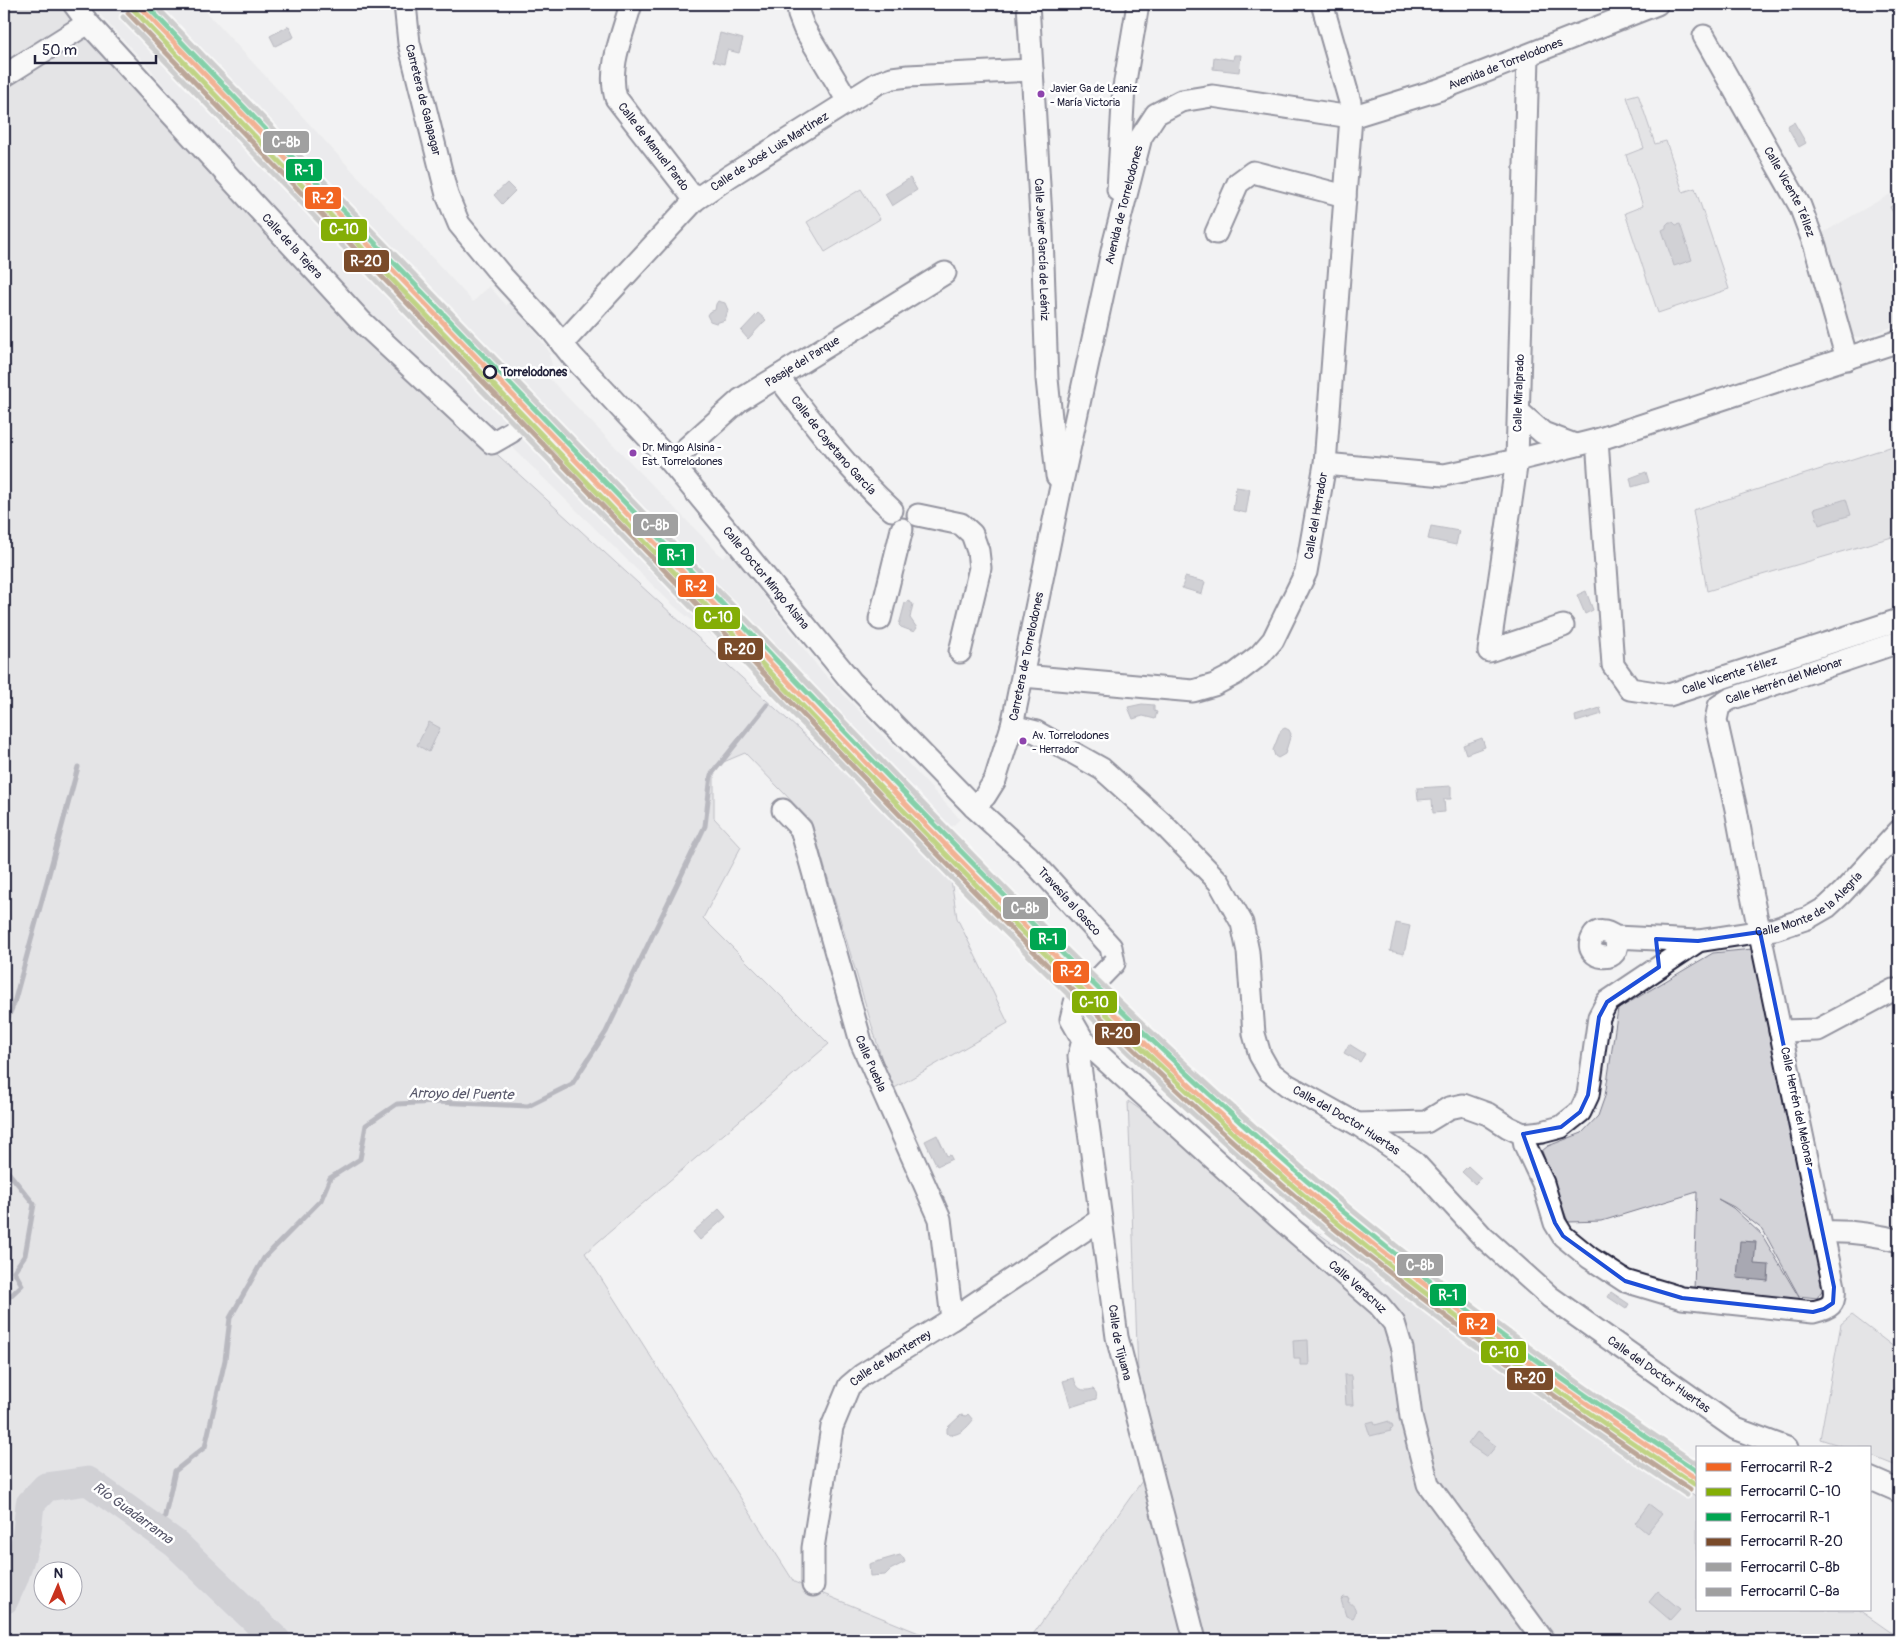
<svg xmlns="http://www.w3.org/2000/svg" width="1903" height="1644" font-family="Pangolin,sans-serif">
	<style>
		.built { fill: #e2e2e6 }
		.green { fill: #d3d3d8; stroke: #7a7a8a; fill-rule: evenodd }
		.water { fill: #a8a8b2; stroke: #727282 }
		.lines { fill: none; stroke-linecap: round; stroke-linejoin: round }
		.stream { stroke: #727282; stroke-width: 5 }
		.river { stroke: #a8a8b2; stroke-width: 29 }
		.minor-casing { stroke: #22223b; stroke-width: 25 }
		.minor { stroke: #fff; stroke-width: 21 }
		.rail-casing { stroke: #22223b; stroke-width: 5.5 }
		.rail { stroke: #fff; stroke-width: 4; stroke-dasharray: 11; stroke-linecap: butt }
		.minor-bridge-casing { stroke: #22223b; stroke-width: 25; stroke-linecap: butt }
		.minor-bridge { stroke: #fff; stroke-width: 21 }
		.rail-1-casing { stroke: #fff; stroke-width: 9 }
		.rail-2-casing { stroke: #fff; stroke-width: 9 }
		.rail-3-casing { stroke: #fff; stroke-width: 9 }
		.rail-4-casing { stroke: #fff; stroke-width: 9 }
		.rail-5-casing { stroke: #fff; stroke-width: 9 }
		.rail-6-casing { stroke: #fff; stroke-width: 9 }
		.rail-1 { stroke: #f26522; stroke-width: 5 }
		.rail-2 { stroke: #84ae06; stroke-width: 5 }
		.rail-3 { stroke: #00a651; stroke-width: 5 }
		.rail-4 { stroke: #7a4b2a; stroke-width: 5 }
		.rail-5 { stroke: #a0a0a0; stroke-width: 5 }
		.rail-6 { stroke: #a0a0a0; stroke-width: 5 }
		.marked { fill: none; stroke: #1d4ed8; stroke-width: 4; stroke-linejoin: round }
		.bus-dot { fill: #8e44ad; stroke: #fff; stroke-width: 2 }
		.stop-dot { fill: #fff; stroke: #22223b; stroke-width: 2.5 }
		.labels { text-anchor: middle; dominant-baseline: central; stroke-width: 5; stroke-linejoin: round; paint-order: stroke }
		.bus-label { font-size: 11px; fill: #22223b; stroke: #fff; text-anchor: start }
		.street-label { font-size: 12px; fill: #22223b; stroke: #fff }
		.stop-label { font-size: 12px; font-weight: bold; fill: #22223b; stroke: #fff; text-anchor: start }
		.water-label { font-size: 14px; font-style: italic; fill: #58586b; stroke: #fff }
		.line-badge { stroke: #fff; stroke-width: 2 }
		.badge-label { font-size: 14px; text-anchor: middle; font-weight: bold; fill: #fff }
	</style>
	<rect width="100%" height="100%" fill="#f2f2f3"/>
	<filter id="ink" filterUnits="userSpaceOnUse"><feTurbulence type="fractalNoise" baseFrequency=".02" numOctaves="2"/><feDisplacementMap in="SourceGraphic" scale="10" xChannelSelector="R" yChannelSelector="G"/><feConvolveMatrix kernelMatrix="1 2 1 2 8 2 1 2 1" color-interpolation-filters="sRGB"/></filter>
	<g filter="url(#ink)">
		<g class="built">
			<polygon points="90,4 200,5 473,302 489,286 507,306 508,300 520,311 551,354 549,355 552,364 550,369 545,374 723,558 729,551 818,667 960,819 935,843 820,737 756,672 674,606 512,447 511,432 498,430 370,320 255,200 149,67"/>
			<polygon points="1899,189 1899,324 1865,337 1855,337 1848,330 1819,235"/>
		</g>
		<g class="green">
			<path d="M 4,4 L 81,4 L 316,289 L 949,867 L 957,918 L 1008,1023 L 891,1090 L 811,821 L 745,753 L 714,766 L 714,818 L 741,847 L 703,918 L 829,1044 L 585,1253 L 794,1582 L 936,1640 L 4,1640 ZM 42,1572 L 72,1572 L 72,1602 L 42,1602 Z"/>
			<polygon points="1638,94 1655,144 1666,141 1683,192 1695,188 1729,289 1658,313 1625,213 1643,206 1626,155 1644,148 1627,97"/>
			<polygon points="861,189 880,219 825,252 807,222"/>
			<polygon points="1899,202 1899,223 1890,207"/>
			<polygon points="1893,446 1899,472 1899,535 1707,591 1693,510"/>
			<polygon points="1752,949 1823,1289 1817,1298 1799,1296 1763,1230 1734,1207 1718,1199 1733,1208 1762,1235 1800,1299 1694,1291 1697,1192 1602,1221 1568,1222 1542,1151 1548,1146 1582,1133 1598,1116 1605,1096 1618,1009 1713,953"/>
			<polygon points="1128,1101 1697,1497 1697,1610 1859,1610 1899,1638 1899,1640 1029,1640 1142,1481"/>
			<polygon points="1852,1315 1899,1351 1899,1467 1869,1455 1869,1448 1848,1448 1820,1439 1841,1324"/>
		</g>
		<g class="water">
			<polygon points="890,4 907,4 907,8 891,11"/>
			<polygon points="289,26 294,37 275,46 270,36"/>
			<polygon points="720,33 743,39 739,53 727,50 724,64 713,61"/>
			<polygon points="1234,55 1241,55 1239,72 1213,69 1214,57 1233,60"/>
			<polygon points="1794,122 1806,143 1799,147 1787,126"/>
			<polygon points="910,178 917,190 892,206 885,194"/>
			<polygon points="507,183 515,191 502,204 494,195"/>
			<polygon points="1669,222 1673,222 1676,225 1680,224 1692,260 1674,266 1662,230 1666,228 1666,225"/>
			<polygon points="718,301 725,303 728,310 725,320 716,323 710,321 707,315 709,312 715,310 716,304"/>
			<polygon points="758,313 766,320 748,339 741,331"/>
			<polygon points="1646,472 1649,482 1632,487 1630,478"/>
			<polygon points="1236,487 1250,489 1246,513 1233,510"/>
			<polygon points="1846,499 1851,515 1819,525 1814,509"/>
			<polygon points="1431,526 1459,531 1456,545 1428,539"/>
			<polygon points="1185,577 1205,582 1202,594 1182,588"/>
			<polygon points="1586,591 1593,610 1585,614 1577,595"/>
			<polygon points="908,601 913,604 910,618 917,628 914,632 901,627 899,625 905,603"/>
			<polygon points="1142,704 1154,705 1154,711 1157,712 1155,719 1143,716 1133,719 1128,707"/>
			<polygon points="1600,708 1602,714 1576,722 1575,716"/>
			<polygon points="429,722 440,728 429,752 417,745"/>
			<polygon points="1285,728 1289,730 1291,734 1285,754 1278,758 1275,756 1273,750 1281,730"/>
			<polygon points="1482,738 1485,747 1466,754 1463,745"/>
			<polygon points="1451,786 1451,799 1444,799 1445,812 1433,813 1432,799 1418,800 1417,788"/>
			<polygon points="1396,923 1410,926 1404,954 1390,951"/>
			<polygon points="1349,1044 1365,1054 1360,1062 1344,1053"/>
			<polygon points="937,1135 947,1156 950,1155 952,1159 937,1166 925,1141"/>
			<polygon points="1468,1166 1481,1178 1475,1184 1462,1172"/>
			<polygon points="719,1209 726,1217 700,1240 693,1232"/>
			<polygon points="1740,1241 1756,1242 1754,1264 1769,1265 1768,1281 1737,1278"/>
			<polygon points="1611,1292 1629,1304 1626,1309 1608,1297"/>
			<polygon points="1308,1340 1309,1365 1300,1365 1300,1358 1294,1358 1293,1341"/>
			<polygon points="1344,1375 1351,1375 1353,1405 1346,1405"/>
			<path d="M 1074,1378 C 1077,1389 1081,1392 1093,1389 C 1097,1393 1097,1394 1096,1399 L 1071,1407 L 1063,1381 Z"/>
			<path d="M 968,1414 L 973,1420 C 967,1428 960,1435 950,1435 L 947,1433 L 947,1428 L 961,1415 L 966,1416 Z"/>
			<polygon points="1374,1421 1375,1425 1389,1421 1389,1424 1392,1424 1393,1428 1390,1429 1391,1431 1370,1436 1366,1423"/>
			<polygon points="1477,1432 1496,1446 1487,1457 1468,1444"/>
			<polygon points="1649,1504 1662,1514 1647,1533 1635,1523"/>
			<polygon points="900,1555 903,1557 905,1562 890,1570 885,1575 870,1576 869,1564"/>
			<polygon points="1658,1591 1680,1609 1670,1620 1649,1602"/>
			<path d="M 1344,1597 L 1349,1598 L 1348,1602 C 1355,1605 1358,1611 1353,1618 L 1346,1616 L 1341,1600 Z"/>
		</g>
		<g class="lines">
			<g class="stream">
				<polyline points="4,1054 5,1025 14,1003 78,767"/>
				<polyline points="4,1167 34,1204 25,1255 14,1271 22,1285 4,1302"/>
				<polyline points="161,1533 175,1471 205,1447 225,1360 230,1318 264,1258 321,1200 330,1178 360,1159 366,1125 397,1104 437,1102 528,1106 572,1084 606,1032 705,826 711,775 767,705"/>
			</g>
			<polyline class="river" points="4,1600 14,1578 26,1540 30,1504 46,1487 88,1481 176,1544 276,1640"/>
			<defs>
				<g id="minor">
					<path id="s1" d="M 74,4 L 88,23 L 362,322 L 492,443 L 511,432"/>
					<path id="s2" d="M 405,4 L 409,43 L 447,195 L 459,224 L 502,276 L 549,327 L 572,356 L 671,462 L 851,681 L 974,807 L 1028,856 L 1111,947 L 1114,963"/>
					<path id="s3" d="M 631,4 C 623,33 607,68 616,98 L 695,200"/>
					<polyline points="798,4 799,15 804,28 848,101"/>
					<path id="s4" d="M 1028,4 L 1042,234 L 1047,379 L 1057,476"/>
					<path id="s5" d="M 1704,36 L 1800,206 L 1815,246 L 1847,359"/>
					<polyline points="1528,56 1517,460 1489,651 1563,626"/>
					<polyline points="4,76 88,23"/>
					<polyline points="1118,190 1124,87 1138,4"/>
					<polyline points="1216,233 1238,183 1253,172 1345,196"/>
					<path id="s6" d="M 562,344 L 695,200 L 730,176 L 878,83 L 892,78 L 908,76 L 1032,70"/>
					<path id="s7" d="M 778,377 C 814,424 848,470 892,510"/>
					<polyline points="1519,412 1543,433 1575,445"/>
					<path id="s8" d="M 1597,440 L 1613,665 L 1630,689 L 1669,695 L 1899,620"/>
					<path id="s9" d="M 671,462 L 740,400 L 945,273"/>
					<polyline points="1325,464 1444,475 1517,460 1597,440 1899,341"/>
					<polyline points="918,515 961,524 972,534 978,551 980,568 960,652"/>
					<polyline points="880,619 902,529"/>
					<path id="s10" d="M 1023,676 L 1193,691 L 1214,685 L 1235,674 L 1260,655 L 1273,640 L 1306,572 L 1325,464 L 1351,117 L 1350,102 L 1323,7 L 1324,4"/>
					<path id="s11" d="M 1012,726 L 1036,732 L 1102,769 L 1161,822 L 1219,882 L 1242,923 L 1248,952 L 1254,1034 L 1260,1055 L 1269,1071 L 1287,1085 L 1357,1124 L 1415,1163 L 1483,1237 L 1550,1297 L 1736,1429 L 1787,1448"/>
					<path id="s12" d="M 974,807 L 985,796 L 995,780 L 1012,726 L 1059,496 L 1114,242 L 1141,137 L 1156,114 L 1181,101 L 1212,96 L 1351,117 L 1441,89 L 1657,4"/>
					<path id="s13" d="M 783,810 L 801,829 L 861,1042 L 940,1219 L 952,1319"/>
					<path d="M 1615,937 C 1625,966 1582,960 1592,939 C 1597,928 1607,931 1615,937 L 1698,941"/>
					<path id="s14" d="M 1075,1003 L 1071,1019 L 1083,1040 L 1278,1217 L 1379,1305 L 1394,1323 L 1402,1349 L 1411,1417 L 1428,1484 L 1543,1640"/>
					<polyline points="1780,1031 1818,1030 1893,990 1899,990"/>
					<path id="s15" d="M 1083,1040 L 1079,1056 L 1080,1066 L 1117,1337 L 1195,1640"/>
					<path id="s16" d="M 1357,1124 L 1426,1122 L 1449,1108 L 1463,1105 L 1488,1114 L 1508,1127 L 1523,1134 L 1542,1132 L 1561,1127 L 1580,1112 L 1588,1095 L 1599,1017 L 1607,1002 L 1698,941 L 1775,929 L 1808,918 L 1827,907 L 1842,893 L 1899,831"/>
					<path id="s17" d="M 1523,1134 L 1525,1145 L 1543,1183 L 1555,1223 L 1563,1236 L 1590,1258 L 1625,1281 L 1682,1298 L 1813,1312 C 1830,1308 1836,1305 1834,1287 L 1752,896 L 1736,809 L 1716,720 L 1719,706 L 1730,699 L 1899,642"/>
					<path d="M 1823,1232 C 1849,1231 1875,1234 1899,1241"/>
					<polyline points="1869,1478 1899,1491"/>
					<path id="s18" d="M 813,1585 L 813,1548 L 832,1427 L 849,1386 L 862,1375 L 952,1319 L 1101,1219"/>
				</g>
			</defs>
			<use href="#minor" class="minor-casing"/>
			<use href="#minor" class="minor"/>
			<defs>
				<polyline id="rail" points="994,882 1099,996 1147,1045"/>
			</defs>
			<use href="#rail" class="rail-casing"/>
			<use href="#rail" class="rail"/>
			<defs>
				<polyline id="minor-bridge" points="1075,1003 1114,963"/>
			</defs>
			<use href="#minor-bridge" class="minor-bridge-casing"/>
			<use href="#minor-bridge" class="minor-bridge"/>
			<defs>
				<path id="rail-1" d="M 137,4 C 333,210 531,415 729,620 C 904,802 1076,986 1265,1154 C 1401,1273 1547,1379 1697,1479"/>
				<path id="rail-2" d="M 132,8 C 329,215 527,419 725,625 C 900,807 1073,991 1262,1159 C 1397,1278 1543,1384 1694,1484"/>
				<path id="rail-3" d="M 145,4 C 341,209 538,412 734,616 C 908,797 1080,980 1268,1147 C 1402,1267 1548,1372 1697,1471"/>
				<path id="rail-4" d="M 128,13 C 325,219 523,424 721,629 C 896,811 1069,996 1258,1164 C 1394,1283 1540,1389 1690,1489"/>
				<path id="rail-5" d="M 154,4 C 348,208 544,410 740,613 C 915,795 1088,982 1279,1148 C 1410,1263 1551,1367 1697,1464"/>
				<path id="rail-6" d="M 123,17 C 320,223 519,429 717,634 C 892,816 1065,1001 1254,1169 C 1390,1288 1536,1394 1687,1495"/>
			</defs>
			<use href="#rail-1" class="rail-1-casing"/>
			<use href="#rail-2" class="rail-2-casing"/>
			<use href="#rail-3" class="rail-3-casing"/>
			<use href="#rail-4" class="rail-4-casing"/>
			<use href="#rail-5" class="rail-5-casing"/>
			<use href="#rail-6" class="rail-6-casing"/>
			<use href="#rail-1" class="rail-1"/>
			<use href="#rail-2" class="rail-2"/>
			<use href="#rail-3" class="rail-3"/>
			<use href="#rail-4" class="rail-4"/>
			<use href="#rail-5" class="rail-5"/>
			<use href="#rail-6" class="rail-6"/>
		</g>
	</g>
	<path d="M0 0H1903V1644H0ZM 1760,932 L 1834,1287 L 1833,1303 L 1824,1309 L 1813,1312 L 1682,1298 L 1625,1281 L 1563,1236 L 1555,1223 L 1523,1134 L 1561,1127 L 1580,1112 L 1588,1095 L 1599,1017 L 1607,1002 L 1659,967 L 1656,939 L 1698,941 Z" fill="#f2f2f3" fill-opacity=".55" fill-rule="evenodd"/>
	<path class="marked" d="M 1760,932 L 1834,1287 L 1833,1303 L 1824,1309 L 1813,1312 L 1682,1298 L 1625,1281 L 1563,1236 L 1555,1223 L 1523,1134 L 1561,1127 L 1580,1112 L 1588,1095 L 1599,1017 L 1607,1002 L 1659,967 L 1656,939 L 1698,941 Z"/>
	<g class="bus-dot">
		<circle cx="1041" cy="94" r="4.5"/>
		<circle cx="633" cy="453" r="4.5"/>
		<circle cx="1023" cy="741" r="4.5"/>
	</g>
	<circle class="stop-dot" cx="490" cy="372" r="6"/>
	<g class="labels">
		<g class="bus-label">
			<text x="1050" y="88">Javier Gª de Leaniz<tspan x="1050" dy="14">- María Victoria</tspan></text>
			<text x="642" y="447">Dr. Mingo Alsina -<tspan x="642" dy="14">Est. Torrelodones</tspan></text>
			<text x="1032" y="735">Av. Torrelodones<tspan x="1032" dy="14">- Herrador</tspan></text>
		</g>
		<g class="street-label">
			<text stroke="none"><textPath href="#s12" startOffset="1085">Avenida de Torrelodones</textPath></text>
			<text stroke="none"><textPath href="#s2" startOffset="98">Carretera de Galapagar</textPath></text>
			<text stroke="none"><textPath href="#s3" startOffset="158">Calle de Manuel Pardo</textPath></text>
			<text stroke="none"><textPath href="#s6" startOffset="285">Calle de José Luis Martínez</textPath></text>
			<text stroke="none"><textPath href="#s5" startOffset="178">Calle Vicente Téllez</textPath></text>
			<text stroke="none"><textPath href="#s12" startOffset="624">Avenida de Torrelodones</textPath></text>
			<text stroke="none"><textPath href="#s1" startOffset="326">Calle de la Tejera</textPath></text>
			<text stroke="none"><textPath href="#s4" startOffset="246">Calle Javier García de Leániz</textPath></text>
			<text stroke="none"><textPath href="#s9" startOffset="166">Pasaje del Parque</textPath></text>
			<text transform="translate(1519 393) rotate(-88)">Calle Miralprado</text>
			<text stroke="none"><textPath href="#s7" startOffset="88">Calle de Cayetano García</textPath></text>
			<text stroke="none"><textPath href="#s10" startOffset="400">Calle del Herrador</textPath></text>
			<text stroke="none"><textPath href="#s2" startOffset="696">Calle Doctor Mingo Alsina</textPath></text>
			<text stroke="none"><textPath href="#s12" startOffset="162">Carretera de Torrelodones</textPath></text>
			<text stroke="none"><textPath href="#s8" startOffset="358">Calle Vicente Téllez</textPath></text>
			<text stroke="none"><textPath href="#s17" startOffset="1080">Calle Herrén del Melonar</textPath></text>
			<text stroke="none"><textPath href="#s2" startOffset="1140">Travesía al Gasco</textPath></text>
			<text stroke="none"><textPath href="#s16" startOffset="584">Calle Monte de la Alegría</textPath></text>
			<text stroke="none"><textPath href="#s13" startOffset="271">Calle Puebla</textPath></text>
			<text transform="translate(1797 1107) rotate(78)">Calle Herrén del Melonar</text>
			<text stroke="none"><textPath href="#s11" startOffset="554">Calle del Doctor Huertas</textPath></text>
			<text stroke="none"><textPath href="#s14" startOffset="410">Calle Veracruz</textPath></text>
			<text stroke="none"><textPath href="#s15" startOffset="306">Calle de Tijuana</textPath></text>
			<text stroke="none"><textPath href="#s18" startOffset="254">Calle de Monterrey</textPath></text>
			<text stroke="none"><textPath href="#s11" startOffset="959">Calle del Doctor Huertas</textPath></text>
		</g>
		<g class="stop-label">
			<text x="501" y="372">Torrelodones</text>
		</g>
		<g class="water-label">
			<text transform="translate(461 1094) rotate(1)">Arroyo del Puente</text>
			<text transform="translate(133 1513) rotate(36)">Río Guadarrama</text>
		</g>
	</g>
	<g class="line-badge">
		<rect x="262" y="130" width="48" height="24" rx="5" fill="#a0a0a0"/>
		<rect x="285" y="158" width="38" height="24" rx="5" fill="#00a651"/>
		<rect x="304" y="186" width="38" height="24" rx="5" fill="#f26522"/>
		<rect x="320" y="218" width="48" height="24" rx="5" fill="#84ae06"/>
		<rect x="343" y="249" width="47" height="24" rx="5" fill="#7a4b2a"/>
		<rect x="632" y="513" width="47" height="24" rx="5" fill="#a0a0a0"/>
		<rect x="657" y="543" width="38" height="24" rx="5" fill="#00a651"/>
		<rect x="677" y="574" width="38" height="24" rx="5" fill="#f26522"/>
		<rect x="694" y="606" width="47" height="24" rx="5" fill="#84ae06"/>
		<rect x="717" y="637" width="47" height="24" rx="5" fill="#7a4b2a"/>
		<rect x="1002" y="896" width="47" height="24" rx="5" fill="#a0a0a0"/>
		<rect x="1029" y="927" width="38" height="24" rx="5" fill="#00a651"/>
		<rect x="1052" y="960" width="38" height="24" rx="5" fill="#f26522"/>
		<rect x="1071" y="990" width="47" height="24" rx="5" fill="#84ae06"/>
		<rect x="1094" y="1022" width="47" height="24" rx="5" fill="#7a4b2a"/>
		<rect x="1396" y="1253" width="48" height="24" rx="5" fill="#a0a0a0"/>
		<rect x="1429" y="1283" width="38" height="24" rx="5" fill="#00a651"/>
		<rect x="1458" y="1312" width="38" height="24" rx="5" fill="#f26522"/>
		<rect x="1480" y="1340" width="47" height="24" rx="5" fill="#84ae06"/>
		<rect x="1506" y="1367" width="48" height="24" rx="5" fill="#7a4b2a"/>
	</g>
	<g class="badge-label">
		<text x="286" y="147">C-8b</text>
		<text x="304" y="175">R-1</text>
		<text x="323" y="203">R-2</text>
		<text x="344" y="234">C-10</text>
		<text x="366" y="266">R-20</text>
		<text x="655" y="530">C-8b</text>
		<text x="676" y="560">R-1</text>
		<text x="696" y="591">R-2</text>
		<text x="718" y="622">C-10</text>
		<text x="740" y="654">R-20</text>
		<text x="1025" y="913">C-8b</text>
		<text x="1048" y="944">R-1</text>
		<text x="1071" y="976">R-2</text>
		<text x="1094" y="1007">C-10</text>
		<text x="1117" y="1038">R-20</text>
		<text x="1420" y="1270">C-8b</text>
		<text x="1448" y="1300">R-1</text>
		<text x="1477" y="1329">R-2</text>
		<text x="1504" y="1357">C-10</text>
		<text x="1530" y="1383">R-20</text>
	</g>
	<rect width="1903" height="1644" fill="none" stroke="#fff" stroke-width="20"/>
	<rect x="10" y="10" width="1883" height="1624" fill="none" stroke="#22223b" stroke-width="2" filter="url(#ink)"/>
	<rect x="1696" y="1446" width="175" height="165" fill="#ffffff" stroke="#a7a7b1"/>
	<rect x="1706" y="1463" width="25" height="8" fill="#f26522" stroke="#a7a7b1"/>
	<text x="1740" y="1472" font-size="15" fill="#22223b">Ferrocarril R-2</text>
	<rect x="1706" y="1488" width="25" height="8" fill="#84ae06" stroke="#a7a7b1"/>
	<text x="1740" y="1496" font-size="15" fill="#22223b">Ferrocarril C-10</text>
	<rect x="1706" y="1513" width="25" height="8" fill="#00a651" stroke="#a7a7b1"/>
	<text x="1740" y="1522" font-size="15" fill="#22223b">Ferrocarril R-1</text>
	<rect x="1706" y="1538" width="25" height="8" fill="#7a4b2a" stroke="#a7a7b1"/>
	<text x="1740" y="1546" font-size="15" fill="#22223b">Ferrocarril R-20</text>
	<rect x="1706" y="1563" width="25" height="8" fill="#a0a0a0" stroke="#a7a7b1"/>
	<text x="1740" y="1572" font-size="15" fill="#22223b">Ferrocarril C-8b</text>
	<rect x="1706" y="1588" width="25" height="8" fill="#a0a0a0" stroke="#a7a7b1"/>
	<text x="1740" y="1596" font-size="15" fill="#22223b">Ferrocarril C-8a</text>
	<g transform="translate(58 1586) rotate(2)"><circle r="24" fill="#ffffff" stroke="#a7a7b1"/>
	<path d="M0-4L9 19L0 12L-9 19Z" fill="#c8321e"/>
	<text y="-8" font-size="14" font-weight="bold" text-anchor="middle" fill="#22223b">N</text>
	</g>
	<path d="M35 55v8h121v-8" fill="none" stroke="#22223b" stroke-width="2.5"/>
	<text x="42" y="55" font-size="15" fill="#22223b" stroke="#ffffff" stroke-width="4" paint-order="stroke">50 m</text>
</svg>
